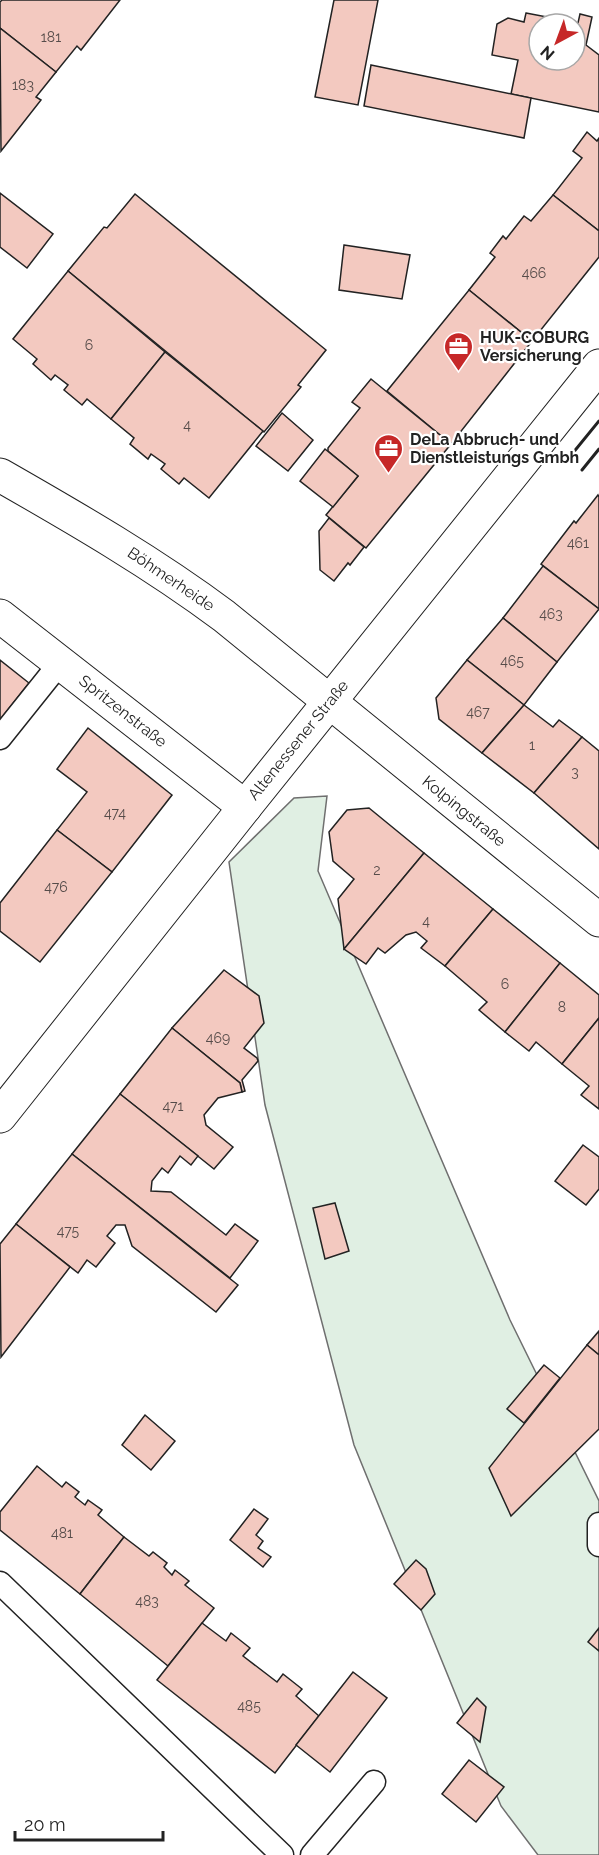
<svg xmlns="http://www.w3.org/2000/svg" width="599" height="1855" font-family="Raleway,sans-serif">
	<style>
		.green { fill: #e0efe3; stroke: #6f6f6f; stroke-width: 1.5 }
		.building { fill: #f3c9c0; stroke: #222; stroke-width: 1.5; fill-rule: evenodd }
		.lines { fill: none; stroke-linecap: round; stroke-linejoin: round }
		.service-casing { stroke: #222; stroke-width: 25 }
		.minor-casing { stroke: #222; stroke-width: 35 }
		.service { stroke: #fff; stroke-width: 22 }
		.minor { stroke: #fff; stroke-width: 33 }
		.wall { stroke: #222; stroke-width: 3 }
		.labels { text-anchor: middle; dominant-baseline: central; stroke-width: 4.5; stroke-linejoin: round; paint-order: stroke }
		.number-label { font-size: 14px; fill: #564c4a }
		.poi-label { font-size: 16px; font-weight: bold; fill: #222; stroke: #fff; text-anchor: start }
		.street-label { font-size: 16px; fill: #222; stroke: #fff }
	</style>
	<rect width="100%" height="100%" fill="#fff"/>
	<polygon class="green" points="327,796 318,871 510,1320 599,1501 599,1855 538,1855 501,1806 354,1445 265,1105 229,862 294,798"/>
	<g class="building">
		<polygon points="2,0 120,0 81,50 77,46 56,72 0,28 0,2"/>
		<polygon points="334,0 378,0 358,105 315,97"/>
		<path d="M 526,13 L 578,23 L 580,14 L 592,17 L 586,45 L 599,55 L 599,112 L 511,94 L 518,60 L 492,55 L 497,24 L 508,18 L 524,22 ZM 539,24 L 575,24 L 575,60 L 539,60 Z"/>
		<polygon points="0,28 56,72 36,97 41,100 1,151"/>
		<polygon points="371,65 531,98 524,138 364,106"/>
		<polygon points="587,132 597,141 599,138 599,231 553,195 582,158 573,151"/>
		<polygon points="0,193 53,234 27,268 0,247"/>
		<polygon points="135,194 326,350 298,385 301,387 264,432 68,271 104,227 107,228"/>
		<polygon points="553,195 599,231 599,257 532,341 469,290 495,257 490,253 503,236 506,239 524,216 531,221"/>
		<polygon points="344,245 410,255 402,299 339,290"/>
		<polygon points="68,271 165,352 111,419 87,399 82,405 64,390 68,385 55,375 51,380 33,364 37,359 13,339"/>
		<polygon points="469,290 532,341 451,444 387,391"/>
		<polygon points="165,352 263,431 209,498 184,478 179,484 161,469 165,464 151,454 148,459 130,444 134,438 111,419"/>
		<polygon points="371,379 451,444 366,548 326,515 358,476 328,451 328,448 360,408 352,402"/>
		<polygon points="282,413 313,440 288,471 256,446"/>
		<polygon points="325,449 358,476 333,507 300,481"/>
		<polygon points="598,495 599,497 599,609 541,564 574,521 576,523"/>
		<polygon points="329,518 364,547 350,565 348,563 334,581 320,570 319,531"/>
		<polygon points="543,566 599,609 557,662 503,618"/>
		<polygon points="503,618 557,662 524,705 467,660"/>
		<polygon points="0,660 29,683 0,720"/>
		<polygon points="467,660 524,705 482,753 439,719 436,698"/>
		<polygon points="524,705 553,727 559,720 582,737 534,793 482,753"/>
		<polygon points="88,728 172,795 112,872 57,830 87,792 57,769"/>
		<polygon points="582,737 599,751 599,849 534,793"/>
		<polygon points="369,808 424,853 344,949 338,899 354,879 333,861 329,832 347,810"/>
		<polygon points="57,830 112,872 40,962 0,931 0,903"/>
		<polygon points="424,853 493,909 445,966 421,948 427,941 416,932 406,935 385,953 378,948 366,964 344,949"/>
		<polygon points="493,909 560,963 505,1032 479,1010 487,1002 445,966"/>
		<polygon points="560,963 599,995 599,1018 562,1064 536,1042 529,1051 505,1032"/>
		<polygon points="224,970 259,996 264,1023 244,1048 257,1058 258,1061 242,1080 245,1091 242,1092 240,1083 172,1028"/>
		<polygon points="599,1018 599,1109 581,1095 589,1086 562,1064"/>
		<polygon points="172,1028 240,1083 242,1092 218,1098 204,1115 206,1125 233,1147 214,1169 120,1094"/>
		<polygon points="120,1094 198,1156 191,1165 180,1156 168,1173 162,1168 152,1181 151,1191 171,1192 226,1235 235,1224 258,1241 230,1278 72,1154"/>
		<polygon points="583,1145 599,1157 599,1189 586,1205 555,1181"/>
		<polygon points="72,1154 238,1285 216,1312 132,1246 125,1225 116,1225 107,1236 115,1243 96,1267 87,1260 78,1273 16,1224"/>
		<polygon points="335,1203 349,1251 325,1259 313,1208"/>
		<polygon points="16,1224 70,1267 1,1357 0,1244"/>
		<polygon points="599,1331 599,1355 587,1345"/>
		<polygon points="587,1345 599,1355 599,1429 511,1516 489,1468"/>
		<polygon points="544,1365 560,1378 524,1423 507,1409"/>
		<polygon points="145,1415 175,1441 151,1470 122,1445"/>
		<polygon points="37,1466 62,1487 66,1482 79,1492 75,1497 85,1505 88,1500 102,1510 98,1515 124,1537 80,1594 0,1530 0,1512"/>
		<polygon points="254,1509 268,1519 256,1535 263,1541 258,1548 271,1557 263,1567 230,1540"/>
		<polygon points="124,1537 149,1556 153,1552 167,1563 164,1567 172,1575 175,1570 189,1581 185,1585 214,1608 168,1666 80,1594"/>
		<polygon points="416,1560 426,1569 435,1594 421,1610 394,1584"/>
		<polygon points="202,1623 226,1641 231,1633 250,1648 243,1656 277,1682 283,1674 302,1689 296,1696 319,1716 275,1773 157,1680"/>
		<polygon points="599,1628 599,1651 588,1642"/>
		<polygon points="353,1672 387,1698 330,1772 296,1745"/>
		<polygon points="477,1698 486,1707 480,1742 457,1723"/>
		<polygon points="469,1760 504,1787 476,1822 442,1794"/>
	</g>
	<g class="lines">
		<defs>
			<g id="service">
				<polyline points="0,738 60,663"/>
				<polyline points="599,1524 599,1545"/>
				<polyline points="0,1583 282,1855"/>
				<polyline points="312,1855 374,1782"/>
			</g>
			<g id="minor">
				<path d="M 0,475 C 77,519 153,563 224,616 L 599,920"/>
				<polyline points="0,616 245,807"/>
				<polyline points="0,1116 245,807 599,366"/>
			</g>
		</defs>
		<use href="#service" class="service-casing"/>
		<use href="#minor" class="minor-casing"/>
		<use href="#service" class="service"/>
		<use href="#minor" class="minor"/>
		<g class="wall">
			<polyline points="568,459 599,421"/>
			<polyline points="582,470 599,449"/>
		</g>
	</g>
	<defs>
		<symbol id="office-pin" viewBox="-11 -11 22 30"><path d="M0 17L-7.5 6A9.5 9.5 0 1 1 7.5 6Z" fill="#c62828" stroke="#fff"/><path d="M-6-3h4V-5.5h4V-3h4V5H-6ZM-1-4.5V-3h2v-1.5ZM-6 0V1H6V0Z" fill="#fff"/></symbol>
	</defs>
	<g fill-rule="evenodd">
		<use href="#office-pin" x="442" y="330" width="33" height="45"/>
		<use href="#office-pin" x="372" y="432" width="33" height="45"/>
	</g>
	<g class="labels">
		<g class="number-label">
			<text x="51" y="37">181</text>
			<text x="23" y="85">183</text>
			<text x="534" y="273">466</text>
			<text x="89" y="345">6</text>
			<text x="187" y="425">4</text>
			<text x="578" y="543">461</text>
			<text x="551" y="614">463</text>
			<text x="512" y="661">465</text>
			<text x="478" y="712">467</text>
			<text x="532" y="745">1</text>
			<text x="575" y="772">3</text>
			<text x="115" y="813">474</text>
			<text x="377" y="870">2</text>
			<text x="56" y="887">476</text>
			<text x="426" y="921">4</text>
			<text x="505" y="984">6</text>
			<text x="562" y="1007">8</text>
			<text x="218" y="1038">469</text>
			<text x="173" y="1106">471</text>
			<text x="68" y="1231">475</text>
			<text x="62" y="1533">481</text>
			<text x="147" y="1601">483</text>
			<text x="249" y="1706">485</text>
		</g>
		<g class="poi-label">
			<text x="480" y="337">HUK-COBURG<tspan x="480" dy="18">Versicherung</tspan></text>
			<text x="410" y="439">DeLa Abbruch- und<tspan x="410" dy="18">Dienstleistungs Gmbh</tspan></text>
		</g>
		<g class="street-label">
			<text transform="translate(171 579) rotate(34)">Böhmerheide</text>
			<text transform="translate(123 711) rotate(38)">Spritzenstraße</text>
			<text transform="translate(298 740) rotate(-51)">Altenessener Straße</text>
			<text transform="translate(464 811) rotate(39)">Kolpingstraße</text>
		</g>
	</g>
	<g transform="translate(557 42) rotate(221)"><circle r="28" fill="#ffffff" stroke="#a7a7a7" stroke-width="1.5"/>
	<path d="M0-4.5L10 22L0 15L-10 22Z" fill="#c62828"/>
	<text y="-9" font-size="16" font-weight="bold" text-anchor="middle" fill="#222222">N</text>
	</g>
	<path d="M15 1831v9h148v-9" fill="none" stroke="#222222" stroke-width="3"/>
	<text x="24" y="1831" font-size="18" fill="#222222" stroke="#ffffff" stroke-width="4.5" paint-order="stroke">20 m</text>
</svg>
